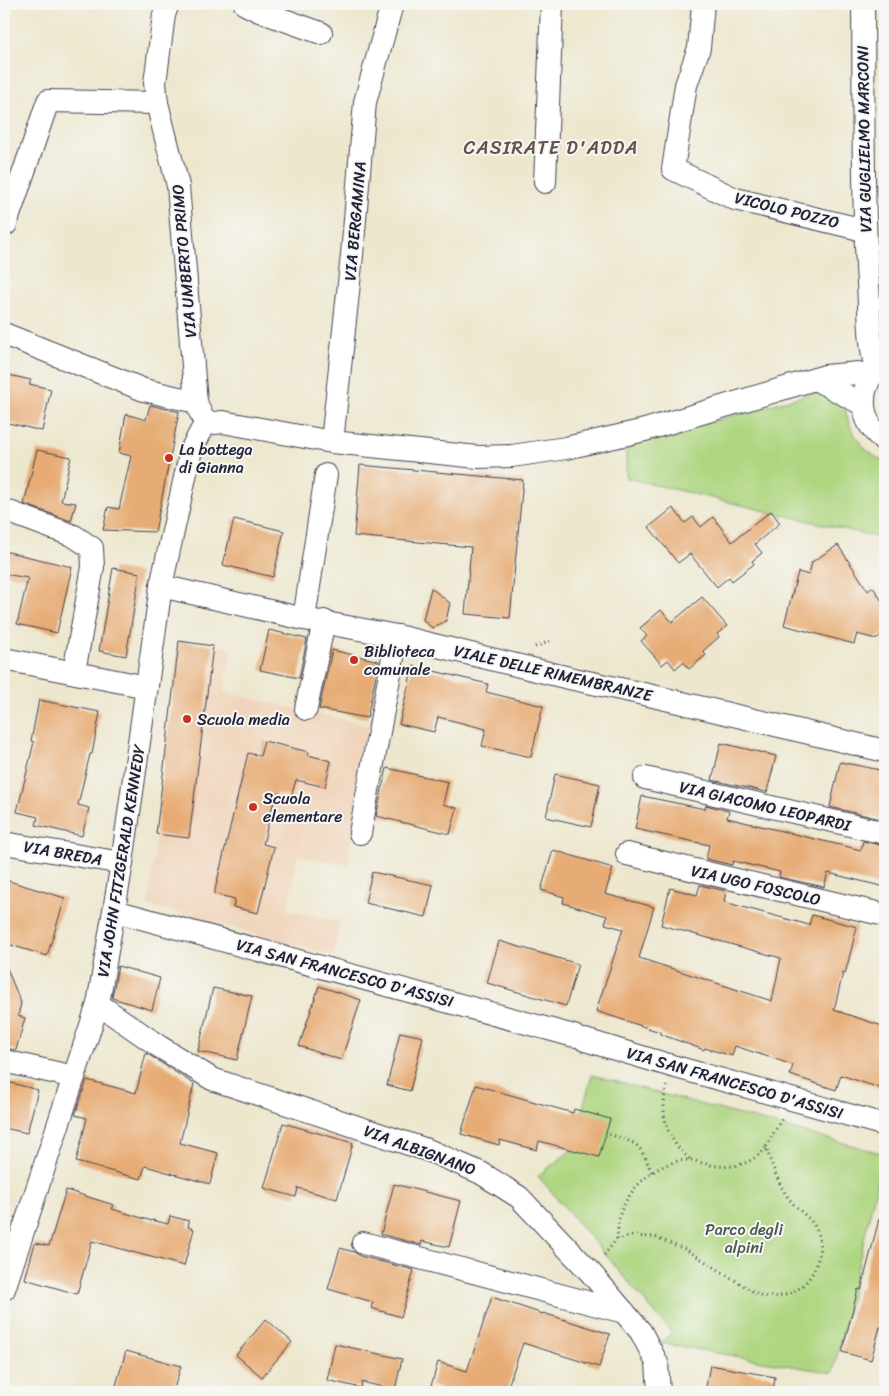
<svg xmlns="http://www.w3.org/2000/svg" width="889" height="1396" font-family="Sriracha,sans-serif">
	<style>
		.built { fill: #f0d5bc }
		.green { fill: #aed680; stroke: #687c5e }
		.building { fill: #e7ac74 }
		.lines { fill: none; stroke-linecap: round; stroke-linejoin: round }
		.minor-casing { stroke: #404051; stroke-width: 24 }
		.path { stroke: #404051; stroke-width: 3; stroke-dasharray: 1 4; stroke-linecap: butt }
		.minor { stroke: #fff; stroke-width: 22 }
		.poi-dot { fill: #c8321e; stroke: #f6f6f2; stroke-width: 2 }
		.labels { text-anchor: middle; dominant-baseline: central; stroke-width: 4; stroke-linejoin: round; paint-order: stroke }
		.street-label { font-size: 16px; fill: #22223b; stroke: #f6f6f2 }
		.poi-label { font-size: 16px; fill: #22223b; stroke: #f6f6f2; text-anchor: start }
		.park-label { font-size: 16px; fill: #4c5850; stroke: #f6f6f2 }
		.quarter-label { font-size: 19px; letter-spacing: 1px; fill: #67524f; stroke: #f6f6f2 }
	</style>
	<rect width="100%" height="100%" fill="#f6f6f2"/>
	<filter id="ink" filterUnits="userSpaceOnUse"><feTurbulence type="fractalNoise" baseFrequency=".02" numOctaves="2"/><feDisplacementMap in="SourceGraphic" scale="10" xChannelSelector="R" yChannelSelector="G"/><feConvolveMatrix kernelMatrix="1 2 1 2 8 2 1 2 1" color-interpolation-filters="sRGB"/></filter>
	<filter id="wash" filterUnits="userSpaceOnUse"><feTurbulence type="fractalNoise" baseFrequency=".0096" numOctaves="4" result="noise"/><feDisplacementMap in="SourceGraphic" scale="20" xChannelSelector="R" yChannelSelector="G"/><feGaussianBlur stdDeviation="1.12" result="paint"/><feColorMatrix in="noise" values="0 0 0 0 0 0 0 0 0 0 0 0 0 0 0 0 0 1.4 0 .05"/><feComposite in="paint" operator="in"/></filter>
	<g filter="url(#wash)">
		<rect width="100%" height="100%" fill="#ede7ce"/>
		<polygon class="built" points="179,641 232,648 224,692 369,726 348,866 298,855 287,910 339,921 334,955 148,905"/>
		<g class="green">
			<path d="M 813,393 L 826,396 L 845,408 C 850,433 862,451 885,462 L 885,539 L 626,478 L 626,449 L 636,443 Z"/>
			<polygon points="592,1075 884,1154 833,1373 659,1343 672,1333 538,1176 571,1150"/>
		</g>
		<g id="blocks">
			<g class="building">
				<polygon points="4,374 31,380 29,384 51,389 42,431 4,422"/>
				<polygon points="150,405 179,412 155,532 103,530 108,507 119,509 131,456 119,453 126,414 146,420"/>
				<polygon points="37,450 71,457 61,501 76,503 71,521 24,504"/>
				<polygon points="360,465 523,480 510,618 465,614 471,547 354,536"/>
				<polygon points="673,508 685,523 693,517 701,527 713,517 732,542 771,511 780,523 755,544 762,553 752,561 754,564 732,581 729,577 717,587 690,554 678,563 649,527"/>
				<polygon points="234,519 284,531 273,577 223,565"/>
				<polygon points="838,545 868,591 873,587 885,606 885,633 876,639 857,634 854,644 784,625 798,572 809,575 812,562"/>
				<polygon points="4,551 72,567 57,633 17,624 28,578 4,574"/>
				<polygon points="113,568 140,573 126,656 99,651"/>
				<polygon points="431,588 450,603 446,621 432,628 423,620"/>
				<polygon points="702,597 727,626 717,634 719,637 703,651 706,655 689,669 683,662 675,669 668,660 662,665 641,641 647,636 640,628 661,610 672,622"/>
				<polygon points="269,630 307,639 299,678 260,670"/>
				<polygon points="179,641 213,646 189,838 156,834"/>
				<polygon points="332,650 379,661 367,718 319,709"/>
				<polygon points="413,666 488,684 486,692 543,706 531,757 482,746 486,729 438,717 434,732 399,724"/>
				<polygon points="39,700 100,712 92,754 90,754 78,805 89,808 82,836 36,825 38,817 17,812 34,742 31,741"/>
				<polygon points="264,741 309,752 308,755 331,761 325,787 296,780 291,797 276,793 263,844 274,847 258,913 233,907 235,899 214,894 248,753 260,756"/>
				<polygon points="721,743 776,756 767,792 712,780"/>
				<polygon points="840,762 885,771 885,820 830,807"/>
				<polygon points="387,768 448,782 443,804 457,808 450,834 376,816"/>
				<polygon points="555,774 600,784 591,827 546,817"/>
				<polygon points="642,796 705,809 706,805 729,811 727,818 861,850 863,841 885,846 885,887 828,873 824,887 779,877 780,872 733,861 732,865 706,859 709,845 635,829"/>
				<polygon points="553,850 613,868 605,894 654,907 639,958 772,1001 781,958 661,925 670,888 697,895 700,885 726,891 724,902 809,925 812,915 857,927 845,974 843,973 834,1010 885,1027 885,1090 841,1075 836,1090 790,1075 793,1065 735,1046 732,1056 705,1048 704,1050 660,1034 660,1032 596,1011 623,929 605,924 607,916 563,903 564,897 541,890"/>
				<polygon points="372,872 433,885 426,917 365,903"/>
				<polygon points="9,881 65,898 47,956 4,943 4,898"/>
				<polygon points="499,941 578,964 566,1006 487,983"/>
				<polygon points="4,961 21,1003 18,1016 25,1018 16,1050 4,1048"/>
				<polygon points="118,966 160,978 152,1010 112,998"/>
				<polygon points="319,986 361,1000 341,1060 299,1046"/>
				<polygon points="213,988 252,996 237,1060 198,1051"/>
				<polygon points="400,1032 423,1037 410,1091 387,1085"/>
				<polygon points="146,1053 194,1084 180,1143 218,1153 210,1184 145,1166 141,1179 76,1162 87,1118 75,1115 87,1080 136,1093"/>
				<polygon points="4,1081 38,1090 27,1133 4,1128"/>
				<polygon points="476,1085 573,1113 574,1109 610,1119 599,1157 539,1141 537,1150 500,1140 499,1145 461,1134"/>
				<polygon points="283,1123 353,1143 337,1199 298,1188 296,1197 264,1188"/>
				<polygon points="394,1184 461,1201 449,1247 422,1241 421,1245 381,1234"/>
				<polygon points="66,1190 114,1205 112,1209 152,1221 152,1220 168,1224 170,1216 189,1221 188,1227 194,1229 184,1266 92,1241 77,1294 25,1279 35,1243 49,1246"/>
				<polygon points="879,1219 885,1220 885,1328 880,1327 871,1360 842,1352 858,1289 861,1290"/>
				<polygon points="340,1248 354,1252 360,1256 414,1270 401,1317 371,1308 373,1302 328,1289"/>
				<polygon points="492,1297 543,1314 543,1313 610,1334 599,1367 523,1343 506,1392 453,1392 431,1386 438,1362 467,1371"/>
				<polygon points="266,1319 292,1342 262,1377 236,1355"/>
				<polygon points="335,1344 402,1359 395,1390 362,1382 361,1388 327,1380"/>
				<polygon points="126,1351 181,1366 173,1392 114,1392"/>
				<polygon points="710,1365 775,1377 773,1392 705,1392"/>
			</g>
		</g>
	</g>
	<g filter="url(#ink)">
		<use href="#blocks" fill-opacity="0" stroke="#404051" stroke-width="1"/>
		<g class="lines">
			<defs>
				<g id="minor">
					<polyline points="168,4 164,15 155,83 157,103 178,186 196,402"/>
					<polyline points="245,4 259,11 321,33"/>
					<polyline points="703,4 699,48 686,85 673,169 735,199 864,230"/>
					<path d="M 863,4 C 864,97 862,190 868,283 C 870,314 868,339 876,370"/>
					<polyline points="545,182 552,4"/>
					<polyline points="6,224 48,101 157,103"/>
					<polyline points="4,334 144,390 196,402 201,414"/>
					<path d="M 881,365 C 857,387 858,421 885,441"/>
					<polyline points="815,379 864,405"/>
					<polyline points="205,424 223,422 332,442 478,457 512,456 566,448 645,430 825,376 858,373 871,375"/>
					<polyline points="332,442 352,255 365,102 392,4"/>
					<polyline points="4,510 74,536 92,548 93,567 74,672"/>
					<polyline points="161,586 304,619 397,636 569,678 653,696 885,751"/>
					<polyline points="304,619 326,475"/>
					<polyline points="4,659 147,687"/>
					<polyline points="306,709 324,621"/>
					<polyline points="645,778 885,833"/>
					<polyline points="360,833 397,636"/>
					<polyline points="4,843 122,863"/>
					<polyline points="627,854 885,915"/>
					<polyline points="115,911 574,1036"/>
					<polyline points="98,1004 160,1047 212,1079 430,1151 481,1173 519,1197 590,1272 641,1332 657,1363 659,1392"/>
					<polyline points="585,1040 672,1066 885,1125"/>
					<polyline points="4,1061 74,1077"/>
					<polyline points="363,1243 624,1312"/>
					<polyline points="4,1289 98,1004 122,863 161,586 191,450 205,424"/>
				</g>
			</defs>
			<use href="#minor" class="minor-casing"/>
			<g class="path">
				<polyline points="535,647 551,641"/>
				<path d="M 667,1086 C 659,1115 667,1141 691,1160"/>
				<path d="M 609,1134 C 640,1144 639,1143 652,1173"/>
				<path d="M 617,1239 C 618,1230 618,1218 622,1209 C 633,1183 662,1159 691,1160 C 697,1161 704,1164 710,1165 C 733,1169 750,1165 766,1148"/>
				<path d="M 604,1255 L 617,1239 L 631,1236 L 655,1237 L 687,1250 L 760,1296 C 777,1298 794,1296 806,1282 C 819,1267 825,1243 814,1225 C 808,1216 797,1209 790,1200 C 778,1185 772,1165 766,1147 L 782,1118"/>
			</g>
			<use href="#minor" class="minor"/>
		</g>
	</g>
	<g class="poi-dot">
		<circle cx="169" cy="458" r="5"/>
		<circle cx="354" cy="660" r="5"/>
		<circle cx="187" cy="719" r="5"/>
		<circle cx="253" cy="807" r="5"/>
	</g>
	<g class="labels">
		<g class="street-label">
			<text transform="translate(864 139) rotate(-91)">VIA GUGLIELMO MARCONI</text>
			<text transform="translate(787 210) rotate(14)">VICOLO POZZO</text>
			<text transform="translate(355 221) rotate(-85)">VIA BERGAMINA</text>
			<text transform="translate(184 261) rotate(-95)">VIA UMBERTO PRIMO</text>
			<text transform="translate(553 673) rotate(13)">VIALE DELLE RIMEMBRANZE</text>
			<text transform="translate(765 806) rotate(13)">VIA GIACOMO LEOPARDI</text>
			<text transform="translate(63 853) rotate(10)">VIA BREDA</text>
			<text transform="translate(121 861) rotate(-81)">VIA JOHN FITZGERALD KENNEDY</text>
			<text transform="translate(756 885) rotate(13)">VIA UGO FOSCOLO</text>
			<text transform="translate(345 973) rotate(15)">VIA SAN FRANCESCO D'ASSISI</text>
			<text transform="translate(735 1083) rotate(16)">VIA SAN FRANCESCO D'ASSISI</text>
			<text transform="translate(420 1150) rotate(20)">VIA ALBIGNANO</text>
		</g>
		<g class="poi-label">
			<text x="179" y="449">La bottega<tspan x="179" dy="18">di Gianna</tspan></text>
			<text x="364" y="651">Biblioteca<tspan x="364" dy="18">comunale</tspan></text>
			<text x="197" y="719">Scuola media</text>
			<text x="263" y="798">Scuola<tspan x="263" dy="18">elementare</tspan></text>
		</g>
		<g class="park-label">
			<text x="744" y="1229">Parco degli<tspan x="744" dy="18">alpini</tspan></text>
		</g>
		<g class="quarter-label">
			<text x="551" y="147">CASIRATE D'ADDA</text>
		</g>
	</g>
	<rect width="889" height="1396" fill="none" stroke="#f6f6f2" stroke-width="20"/>
</svg>
